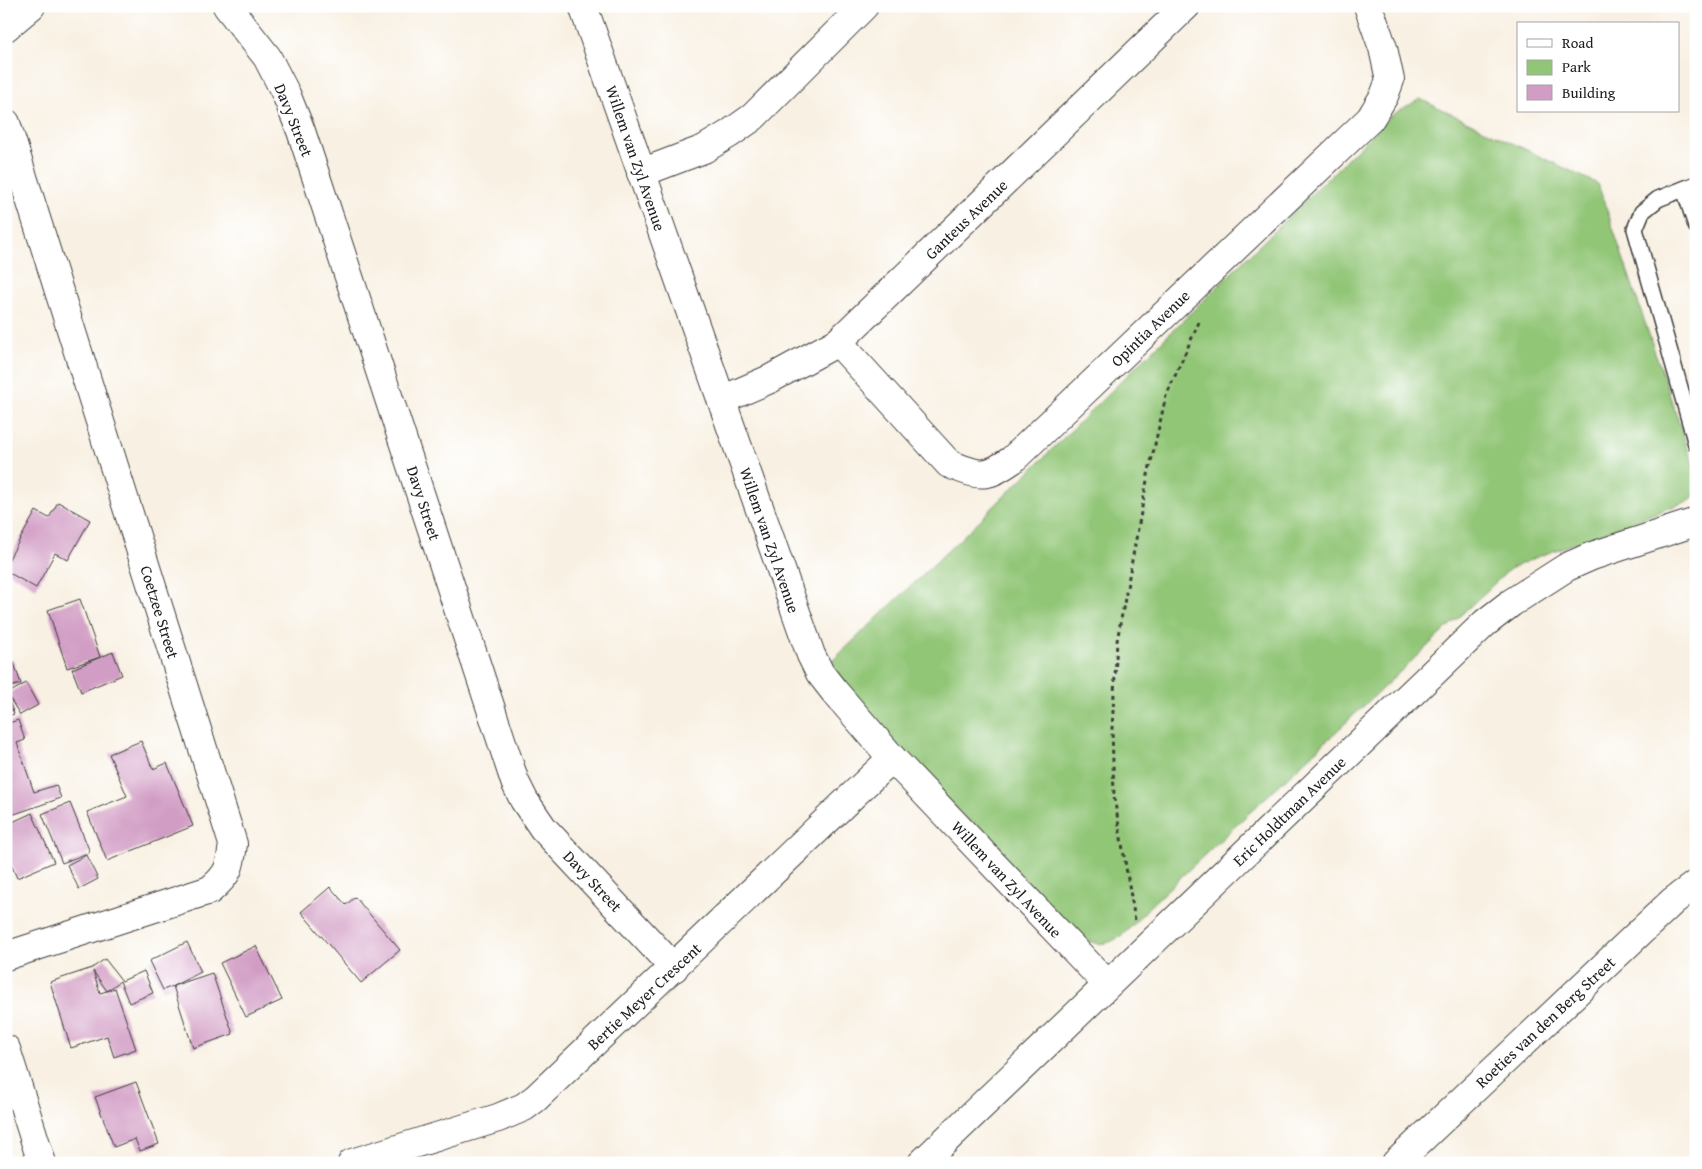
<svg xmlns="http://www.w3.org/2000/svg" width="1702" height="1169" font-family="'Gentium Book Plus',serif">
	<style>
		.green { fill: #92c677; stroke: #57714a }
		.building { fill: #d29dc5; fill-rule: evenodd }
		.lines { fill: none; stroke-linecap: round; stroke-linejoin: round }
		.lane-casing { stroke: #3d3c3a; stroke-width: 18 }
		.street-casing { stroke: #3d3c3a; stroke-width: 30 }
		.path { stroke: #3d3c3a; stroke-width: 3; stroke-dasharray: 4 4; stroke-linecap: butt }
		.lane { stroke: #fff; stroke-width: 15 }
		.street { stroke: #fff; stroke-width: 28 }
		.labels { text-anchor: middle; dominant-baseline: central; stroke-width: 4.5; stroke-linejoin: round; paint-order: stroke }
		.street-label { font-size: 16px; fill: #1c1c1c; stroke: #fff }
	</style>
	<rect width="100%" height="100%" fill="#fff"/>
	<filter id="ink" filterUnits="userSpaceOnUse"><feTurbulence type="fractalNoise" baseFrequency=".02" numOctaves="2"/><feDisplacementMap in="SourceGraphic" scale="10" xChannelSelector="R" yChannelSelector="G"/><feConvolveMatrix kernelMatrix="1 2 1 2 8 2 1 2 1" color-interpolation-filters="sRGB"/></filter>
	<filter id="wash" filterUnits="userSpaceOnUse"><feTurbulence type="fractalNoise" baseFrequency=".0096" numOctaves="4" result="noise"/><feDisplacementMap in="SourceGraphic" scale="20" xChannelSelector="R" yChannelSelector="G"/><feGaussianBlur stdDeviation="1.12" result="paint"/><feColorMatrix in="noise" values="0 0 0 0 0 0 0 0 0 0 0 0 0 0 0 0 0 1.4 0 .05"/><feComposite in="paint" operator="in"/></filter>
	<g filter="url(#wash)">
		<rect width="100%" height="100%" fill="#f8f0e2"/>
		<path class="green" d="M 1420,99 L 1598,184 L 1696,473 L 1696,495 L 1688,501 L 1537,557 L 1510,569 L 1151,905 C 1135,921 1115,953 1089,941 C 1084,939 1080,935 1076,932 L 881,730 L 829,664 L 978,522 L 1392,115 Z"/>
		<g id="blocks">
			<g class="building">
				<polygon points="58,502 90,520 68,560 55,553 36,588 6,571 6,564 36,511 49,518"/>
				<polygon points="80,599 100,657 67,668 48,610"/>
				<polygon points="113,652 122,675 81,692 72,669"/>
				<polygon points="13,660 21,684 6,688 6,662"/>
				<polygon points="26,683 38,705 20,715 7,694"/>
				<polygon points="6,694 14,714 6,717"/>
				<polygon points="18,720 25,740 17,743 34,792 56,785 61,798 6,817 6,724"/>
				<polygon points="141,741 153,769 167,763 193,826 107,861 87,812 127,796 109,754"/>
				<polygon points="70,803 90,852 62,863 42,814"/>
				<polygon points="32,813 54,862 17,878 6,853 6,825"/>
				<polygon points="86,855 98,879 79,889 67,865"/>
				<polygon points="330,887 346,905 355,897 400,950 361,983 301,912"/>
				<polygon points="187,942 201,972 173,986 212,973 233,1034 193,1048 173,986 163,990 149,961"/>
				<polygon points="256,946 282,1000 246,1017 220,963"/>
				<path d="M 105,959 L 122,981 L 144,971 L 153,993 L 129,1003 L 120,981 L 107,991 L 115,988 L 136,1049 L 114,1057 L 107,1036 L 71,1048 L 50,982 L 92,968 ZM 93,971 L 107,991 L 100,993 Z"/>
				<polygon points="136,1082 159,1144 140,1151 135,1139 114,1147 95,1097"/>
			</g>
		</g>
	</g>
	<g filter="url(#ink)">
		<use href="#blocks" fill-opacity="0" stroke="#3d3c3a" stroke-width="1"/>
		<g class="lines">
			<defs>
				<g id="lane">
					<polyline points="1696,184 1658,199 1642,212 1635,229 1696,444"/>
					<polyline points="1684,189 1696,226"/>
				</g>
				<g id="street">
					<polyline points="227,6 267,57 286,94 301,131 515,782 524,800 543,828 674,968"/>
					<polyline points="583,6 811,655 820,673 834,691 892,758 1107,984"/>
					<polyline points="6,27 31,6"/>
					<path d="M 6,123 L 233,844 C 230,868 229,874 210,890 L 6,956"/>
					<polyline points="641,173 704,149 729,134 753,117 864,6"/>
					<path d="M 838,342 L 949,464 C 981,476 984,479 1012,460 L 1370,119 L 1384,96 L 1390,80 L 1383,48 L 1368,6"/>
					<polyline points="722,400 770,379 838,342 1186,6"/>
					<polyline points="6,1049 42,1163"/>
					<polyline points="352,1163 498,1118 524,1107 536,1098 892,758"/>
					<polyline points="922,1163 1485,623 1511,603 1567,567 1592,556 1696,522"/>
					<polyline points="1396,1163 1673,901 1696,884"/>
				</g>
			</defs>
			<use href="#lane" class="lane-casing"/>
			<use href="#street" class="street-casing"/>
			<polyline class="path" points="1135,920 1114,797 1112,729 1117,641 1148,475 1166,396 1199,322"/>
			<use href="#lane" class="lane"/>
			<use href="#street" class="street"/>
		</g>
	</g>
	<g class="labels">
		<g class="street-label">
			<text transform="translate(294 120) rotate(68)">Davy Street</text>
			<text transform="translate(636 158) rotate(71)">Willem van Zyl Avenue</text>
			<text transform="translate(966 219) rotate(-44)">Ganteus Avenue</text>
			<text transform="translate(1150 328) rotate(-44)">Opintia Avenue</text>
			<text transform="translate(424 503) rotate(72)">Davy Street</text>
			<text transform="translate(770 540) rotate(71)">Willem van Zyl Avenue</text>
			<text transform="translate(160 612) rotate(73)">Coetzee Street</text>
			<text transform="translate(1289 811) rotate(-44)">Eric Holdtman Avenue</text>
			<text transform="translate(1007 879) rotate(47)">Willem van Zyl Avenue</text>
			<text transform="translate(593 881) rotate(47)">Davy Street</text>
			<text transform="translate(644 996) rotate(-43)">Bertie Meyer Crescent</text>
			<text transform="translate(1545 1022) rotate(-43)">Roeties van den Berg Street</text>
		</g>
	</g>
	<rect width="1702" height="1169" fill="none" stroke="#fff" stroke-width="25"/>
	<rect x="1517" y="22" width="162" height="90" fill="#ffffff" stroke="#a4a4a4"/>
	<rect x="1527" y="39" width="25" height="8" fill="#ffffff" stroke="#a4a4a4"/>
	<text x="1562" y="48" font-size="15" fill="#1c1c1c">Road</text>
	<rect x="1527" y="60" width="25" height="15" fill="#92c677" stroke="#a4a4a4"/>
	<text x="1562" y="72" font-size="15" fill="#1c1c1c">Park</text>
	<rect x="1527" y="85" width="25" height="15" fill="#d29dc5" stroke="#a4a4a4"/>
	<text x="1562" y="98" font-size="15" fill="#1c1c1c">Building</text>
</svg>
